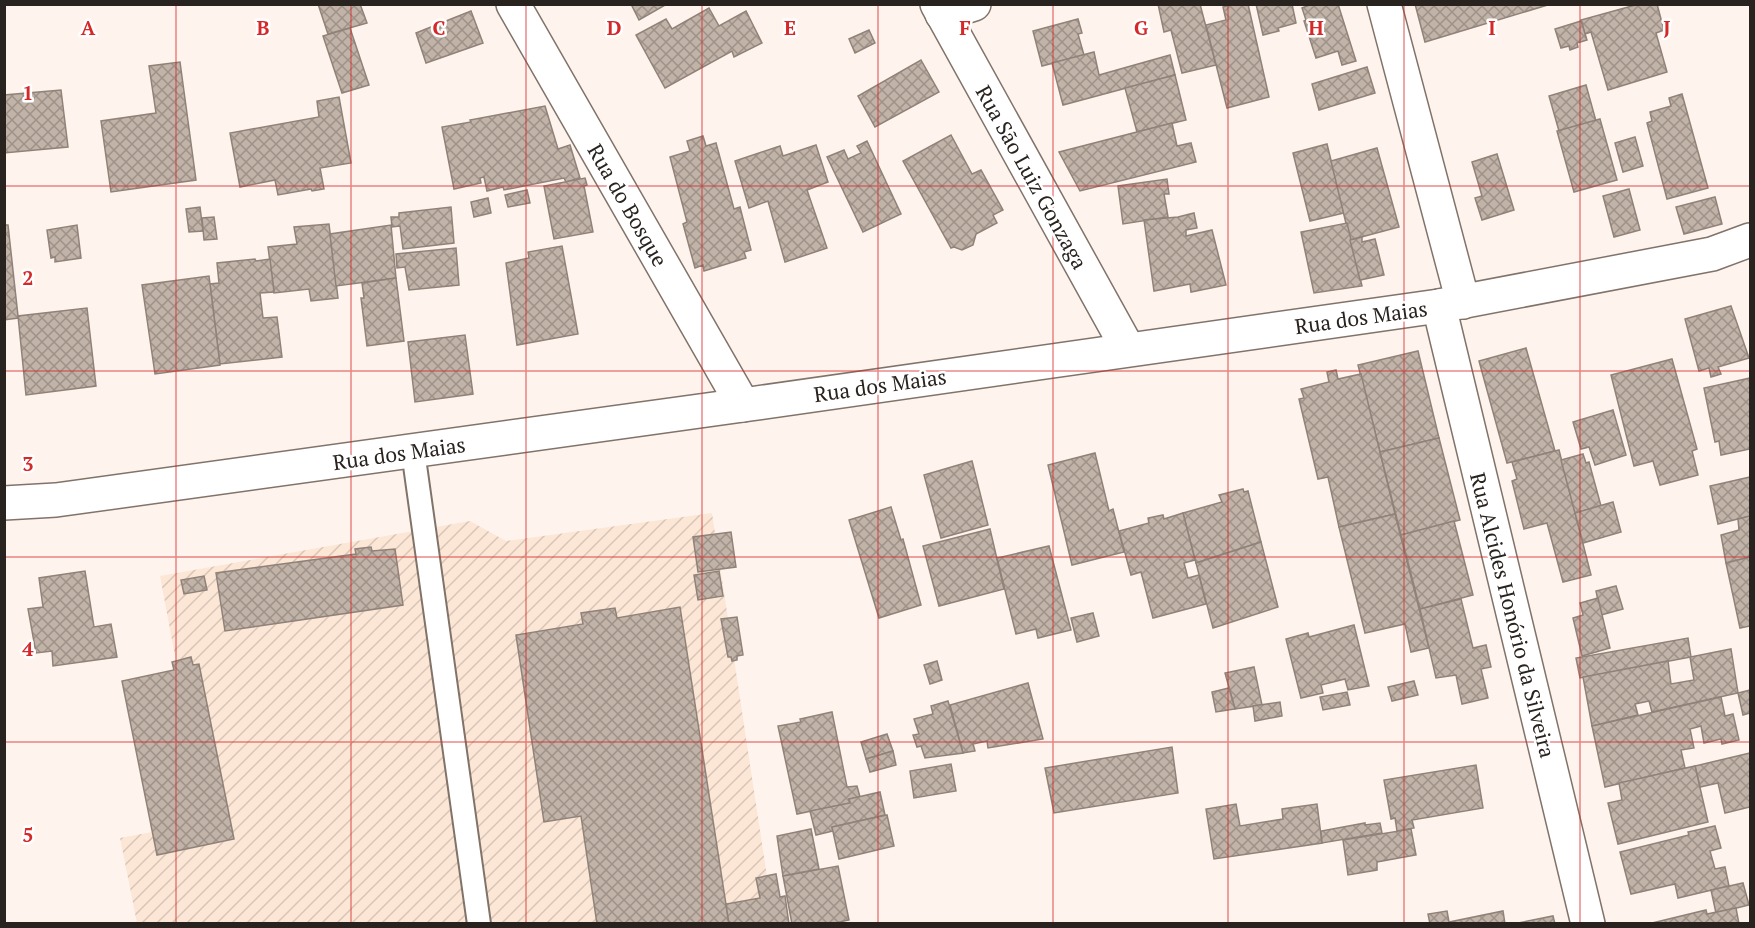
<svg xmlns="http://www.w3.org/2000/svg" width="1755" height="928" font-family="'PT Serif',serif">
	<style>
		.industrial { fill: url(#industrial-furrows) }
		.building { fill: url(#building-cross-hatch); stroke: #908278; stroke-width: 1.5 }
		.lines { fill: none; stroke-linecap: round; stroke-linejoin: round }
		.service-casing { stroke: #817369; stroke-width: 26 }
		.minor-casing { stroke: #817369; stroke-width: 36 }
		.tertiary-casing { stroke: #817369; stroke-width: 36 }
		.service { stroke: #fff; stroke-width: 22 }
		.minor { stroke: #fff; stroke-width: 33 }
		.tertiary { stroke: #fff; stroke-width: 33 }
		.grid { fill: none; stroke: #d62828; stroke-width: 1.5; stroke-opacity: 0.55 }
		.labels { text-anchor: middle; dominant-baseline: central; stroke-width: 5; stroke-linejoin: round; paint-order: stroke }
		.street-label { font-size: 21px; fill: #29231f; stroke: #fff }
		.grid-label { font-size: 20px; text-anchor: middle; font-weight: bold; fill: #d62828; stroke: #fff; stroke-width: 5; stroke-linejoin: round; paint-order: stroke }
	</style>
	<defs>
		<pattern id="industrial-furrows" width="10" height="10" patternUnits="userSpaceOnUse" patternTransform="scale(1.5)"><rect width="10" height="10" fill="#fce6d6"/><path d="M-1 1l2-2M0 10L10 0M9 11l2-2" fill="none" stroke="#d8c5b7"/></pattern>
		<pattern id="building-cross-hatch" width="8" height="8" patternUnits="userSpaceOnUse" patternTransform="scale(1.5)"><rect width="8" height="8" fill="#c1b3a8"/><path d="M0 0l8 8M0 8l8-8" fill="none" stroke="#9d9188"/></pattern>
	</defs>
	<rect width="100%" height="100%" fill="#fef4ed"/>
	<polygon class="industrial" points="712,513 774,923 137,923 120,838 206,822 160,576 470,521 506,541"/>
	<g class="building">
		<polygon points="318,4 360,4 367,23 328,34"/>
		<polygon points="631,4 667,4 639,20"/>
		<polygon points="1158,4 1200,4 1216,65 1182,73 1171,30 1164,32"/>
		<polygon points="1234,4 1248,4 1269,97 1227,108 1206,25 1226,20 1223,7"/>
		<polygon points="1256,4 1292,4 1296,23 1278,28 1279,31 1263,35"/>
		<polygon points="1312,4 1338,4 1356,61 1342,65 1338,51 1316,58 1304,21 1306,20 1302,8"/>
		<polygon points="1415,4 1551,4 1425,42"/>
		<polygon points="1639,4 1657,4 1664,30 1656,33 1667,72 1608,90 1591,32 1585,34 1581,20"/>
		<polygon points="709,8 719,26 746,11 762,43 734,57 732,51 665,88 636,35 666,19 672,29"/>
		<polygon points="471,11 483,43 426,63 416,33"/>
		<polygon points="1078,19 1082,33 1078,34 1084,55 1042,66 1033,31"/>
		<polygon points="1581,21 1587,40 1577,43 1578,47 1570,50 1569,46 1561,48 1555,29"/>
		<polygon points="350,28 369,85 342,93 323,36"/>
		<polygon points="869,30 875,43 855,53 849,39"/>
		<polygon points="1094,52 1099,75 1170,55 1175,75 1063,105 1052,63"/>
		<polygon points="921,60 939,92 875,127 858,96"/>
		<polygon points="180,62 196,180 111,192 101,121 156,113 149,66"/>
		<polygon points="1367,67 1375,93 1319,110 1312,84"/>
		<polygon points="1175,75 1186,120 1137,132 1125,88"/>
		<polygon points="1586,85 1596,121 1559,131 1549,96"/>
		<polygon points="61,90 68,147 4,153 4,95"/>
		<polygon points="1682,94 1708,188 1667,199 1647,123 1652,121 1650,112 1671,106 1669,98"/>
		<polygon points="339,97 351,163 320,168 324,189 312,191 311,189 278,195 275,180 240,187 230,133 319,117 317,101"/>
		<polygon points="545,106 558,149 570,145 580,178 566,182 564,178 504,190 503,187 487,191 484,177 480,178 481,183 454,189 442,127 471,122 470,120"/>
		<polygon points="1600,119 1617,180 1574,192 1557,131"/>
		<polygon points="1172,123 1177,146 1191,143 1196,162 1080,191 1059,152"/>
		<polygon points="951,135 972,174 981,170 1003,210 993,215 997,223 976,234 973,245 962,250 954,247 951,248 903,161"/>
		<polygon points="703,136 706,146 716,143 734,209 740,207 751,250 744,252 746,258 704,271 703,265 695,268 683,224 687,222 670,157 690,151 687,141"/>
		<polygon points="1635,137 1643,166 1623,172 1615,143"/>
		<polygon points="867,141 901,214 863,232 827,157 844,150 848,159 861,153 857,146"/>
		<polygon points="1327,144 1344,213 1310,221 1293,153"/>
		<polygon points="816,145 828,182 807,190 827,248 785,262 768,201 749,208 735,161 780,146 783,156"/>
		<polygon points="1377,148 1399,227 1350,240 1331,161"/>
		<polygon points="1497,154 1514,210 1482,220 1475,198 1482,196 1472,162"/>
		<polygon points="585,178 587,185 584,186 593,232 554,239 544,186"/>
		<polygon points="1167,179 1169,194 1164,194 1168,217 1123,224 1118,186"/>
		<polygon points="1629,189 1640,230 1614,237 1603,196"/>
		<polygon points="527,190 530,203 508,207 505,195"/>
		<polygon points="1715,197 1722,224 1684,234 1676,207"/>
		<polygon points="488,198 491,213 474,217 471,202"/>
		<polygon points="200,207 203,231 189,232 186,209"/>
		<polygon points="451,207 454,243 403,249 400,226 392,227 391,217 399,217 399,213"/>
		<polygon points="1194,213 1197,228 1186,230 1186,236 1212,230 1226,285 1191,292 1190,284 1154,291 1144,220 1178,217"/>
		<polygon points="214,217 217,239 204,240 202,218"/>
		<polygon points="1347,223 1362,286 1314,293 1301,232"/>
		<polygon points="329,224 338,298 311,301 309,289 274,293 268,247 297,244 294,227"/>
		<polygon points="4,225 8,225 18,316 18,318 4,320"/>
		<polygon points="77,225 81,258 55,262 55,257 51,258 47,230"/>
		<polygon points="391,225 396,278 336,286 330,234"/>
		<polygon points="1362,237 1362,242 1375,239 1384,275 1360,280 1350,240"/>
		<polygon points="562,246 578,334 517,345 506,263 529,258 528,252"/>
		<polygon points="456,248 459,285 409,290 405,267 397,268 396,254"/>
		<polygon points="255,259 256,261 270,259 274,292 260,293 263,318 277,317 282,357 220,364 210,284 219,283 217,263"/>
		<polygon points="209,276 220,365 155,374 142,285"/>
		<polygon points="396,278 404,341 367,346 361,298 364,298 362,283"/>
		<polygon points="1731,306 1749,358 1718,367 1721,374 1711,377 1709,368 1699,371 1685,319"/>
		<polygon points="87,308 96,386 26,395 18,316"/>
		<polygon points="465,335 473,394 415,402 408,342"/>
		<polygon points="1526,348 1555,451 1507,463 1479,361"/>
		<polygon points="1418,351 1439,438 1380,452 1358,365"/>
		<polygon points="1672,359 1697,449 1692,451 1698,475 1660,485 1653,461 1634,466 1611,375"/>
		<polygon points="1336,370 1338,379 1361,374 1395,514 1339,527 1328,477 1318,479 1299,399 1304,398 1301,389 1329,382 1327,372"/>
		<polygon points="1750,378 1750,449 1721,455 1719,441 1715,442 1704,388"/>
		<polygon points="1613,410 1626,455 1595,465 1589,447 1581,449 1573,422"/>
		<polygon points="1439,438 1460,520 1401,535 1380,452"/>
		<polygon points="1559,450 1591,575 1563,582 1547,523 1524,529 1512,481 1517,479 1512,462"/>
		<polygon points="1095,453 1109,511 1113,509 1124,552 1072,565 1048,465"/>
		<polygon points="1583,454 1586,463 1589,462 1601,506 1575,513 1561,460"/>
		<polygon points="972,461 988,525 941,538 924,475"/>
		<polygon points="1750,477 1750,516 1718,524 1710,486"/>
		<polygon points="1243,489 1244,492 1248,491 1261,542 1196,563 1183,513 1222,502 1219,495"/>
		<polygon points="1613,502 1621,532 1583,543 1575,513"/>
		<polygon points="891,507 901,540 903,539 921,605 879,618 849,520"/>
		<polygon points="1183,513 1195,560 1184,563 1188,578 1199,575 1206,604 1153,618 1141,572 1131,575 1119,531 1149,523 1148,518 1163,515 1164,519"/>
		<polygon points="1395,514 1429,648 1411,652 1405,624 1365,633 1339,527"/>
		<polygon points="1750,516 1750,557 1726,563 1721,535 1739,530 1738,519"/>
		<polygon points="1454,521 1473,595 1420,609 1401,535"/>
		<polygon points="990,529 1004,589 939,606 923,546"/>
		<polygon points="731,532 736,567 698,572 693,537"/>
		<polygon points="1261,542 1278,607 1213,628 1196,563"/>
		<polygon points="1049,546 1071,630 1038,638 1036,629 1016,634 997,558"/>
		<polygon points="371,547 372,551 395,549 403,605 225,631 216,573 356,554 355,549"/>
		<polygon points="1750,557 1750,626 1740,628 1726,563"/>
		<polygon points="85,571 94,627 111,624 117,657 53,666 52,651 36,653 28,609 43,607 39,578"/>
		<polygon points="719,571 723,596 698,600 694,575"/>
		<polygon points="204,576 207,590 184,594 181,580"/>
		<polygon points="1616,586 1623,609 1601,615 1596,591"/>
		<polygon points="1598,598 1610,648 1582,656 1573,618 1583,615 1580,603"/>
		<polygon points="1461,599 1473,648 1486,645 1491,667 1481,669 1488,698 1462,704 1456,675 1436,678 1420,609"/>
		<polygon points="680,607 729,924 597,924 581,816 544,822 516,635 583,624 581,613 615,608 617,618"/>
		<polygon points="1093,613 1099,636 1077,642 1071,618"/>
		<polygon points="737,617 743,655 737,656 737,660 732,661 731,657 728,657 721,619"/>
		<polygon points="1354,625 1369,686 1348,690 1345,679 1321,685 1323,693 1301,698 1286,639 1308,633 1309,637"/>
		<polygon points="1688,638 1691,657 1580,678 1576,658"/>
		<polygon points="1731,649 1738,693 1652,712 1649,701 1635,704 1638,715 1592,726 1583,677 1668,661 1671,684 1694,680 1690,657"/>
		<polygon points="191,657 193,665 199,664 234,839 157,855 122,681 174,670 172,662"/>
		<polygon points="937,661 942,680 930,684 924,665"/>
		<polygon points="1254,667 1262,705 1235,709 1225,673"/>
		<polygon points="1414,681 1418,695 1392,701 1388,687"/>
		<polygon points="1028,683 1043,739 988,748 987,741 973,744 975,751 963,753 950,705"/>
		<polygon points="1229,688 1235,709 1216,712 1212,692"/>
		<polygon points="1750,690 1750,713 1743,715 1738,693"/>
		<polygon points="1347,692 1350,705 1323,710 1320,697"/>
		<polygon points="1721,697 1725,716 1733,714 1739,740 1722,744 1721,739 1704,743 1701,726 1690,729 1694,748 1681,750 1685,768 1605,787 1592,726"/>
		<polygon points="948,701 963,753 925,758 921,746 917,747 913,735 919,734 914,719 933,714 931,706"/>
		<polygon points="1280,702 1282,716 1255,721 1253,706"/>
		<polygon points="832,712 847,787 857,786 860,797 849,799 850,803 797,814 778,726 801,722 800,719"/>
		<polygon points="887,734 893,751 866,759 861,742"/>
		<polygon points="1172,747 1178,793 1054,813 1045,768"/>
		<polygon points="893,751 896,765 870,772 866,759"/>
		<polygon points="1750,753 1750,807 1725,813 1718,783 1700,787 1695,766"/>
		<polygon points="951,764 956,791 914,798 910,771"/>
		<polygon points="1476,765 1483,808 1412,820 1414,828 1397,831 1395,818 1391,819 1384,780"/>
		<polygon points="1695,766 1708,822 1618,844 1608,803 1622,800 1619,783"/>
		<polygon points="880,792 885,815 832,827 833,831 816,835 810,811 850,803 849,799"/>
		<polygon points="1236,804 1240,826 1283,819 1282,809 1317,804 1322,843 1214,859 1206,809"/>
		<polygon points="887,815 894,846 839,859 832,827"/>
		<polygon points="1365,823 1365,825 1380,823 1382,833 1322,843 1321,831"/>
		<polygon points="1715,826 1721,848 1710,851 1715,869 1725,867 1729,886 1678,898 1675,884 1631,894 1620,852 1689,835 1688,832"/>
		<polygon points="811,829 819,869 783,876 777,836"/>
		<polygon points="1411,829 1416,855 1377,862 1377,870 1348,875 1343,840"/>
		<polygon points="838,866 849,920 830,924 792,924 783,876"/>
		<polygon points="776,874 780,897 785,896 789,924 729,924 726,904 760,898 756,878"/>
		<polygon points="1743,883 1749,905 1716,913 1711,890"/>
		<polygon points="1736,908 1739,924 1648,924 1706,910 1707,914"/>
		<polygon points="1447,911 1449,922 1503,911 1505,924 1430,924 1428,914"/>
		<polygon points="1553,916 1555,924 1513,924"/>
	</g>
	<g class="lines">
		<defs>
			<polyline id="service" points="413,451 479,924"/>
			<g id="minor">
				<polyline points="513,4 743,405"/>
				<polyline points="1384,4 1463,302"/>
				<polyline points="942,14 974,4"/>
				<polyline points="1439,306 1588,924"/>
			</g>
			<g id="tertiary">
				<polyline points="937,4 1128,349"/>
				<polyline points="4,503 56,500 743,405 1439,306 1712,254 1750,240"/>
			</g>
		</defs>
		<use href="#service" class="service-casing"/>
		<use href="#minor" class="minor-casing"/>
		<use href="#tertiary" class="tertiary-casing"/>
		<use href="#service" class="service"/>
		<use href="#minor" class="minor"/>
		<use href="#tertiary" class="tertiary"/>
	</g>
	<path class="grid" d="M 176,4 L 176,924M 351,4 L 351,924M 526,4 L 526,924M 702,4 L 702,924M 878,4 L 878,924M 1053,4 L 1053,924M 1228,4 L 1228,924M 1404,4 L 1404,924M 1580,4 L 1580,924M 4,186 L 1750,186M 4,371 L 1750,371M 4,557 L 1750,557M 4,742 L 1750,742"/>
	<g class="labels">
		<g class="street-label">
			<text transform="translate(1032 177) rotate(61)">Rua São Luiz Gonzaga</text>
			<text transform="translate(628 205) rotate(60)">Rua do Bosque</text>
			<text transform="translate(1361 317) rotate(-8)">Rua dos Maias</text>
			<text transform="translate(880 385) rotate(-8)">Rua dos Maias</text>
			<text transform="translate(399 453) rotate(-8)">Rua dos Maias</text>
			<text transform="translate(1513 615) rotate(76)">Rua Alcides Honório da Silveira</text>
		</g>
	</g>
	<g class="grid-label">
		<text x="88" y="35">A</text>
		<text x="263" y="35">B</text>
		<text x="439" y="35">C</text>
		<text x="614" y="35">D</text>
		<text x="790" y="35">E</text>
		<text x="965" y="35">F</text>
		<text x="1141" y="35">G</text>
		<text x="1316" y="35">H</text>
		<text x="1492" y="35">I</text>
		<text x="1667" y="35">J</text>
		<text x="28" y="100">1</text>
		<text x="28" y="285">2</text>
		<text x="28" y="471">3</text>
		<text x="28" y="656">4</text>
		<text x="28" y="842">5</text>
	</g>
	<rect width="1755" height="928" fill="none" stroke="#29231f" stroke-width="12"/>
</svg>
